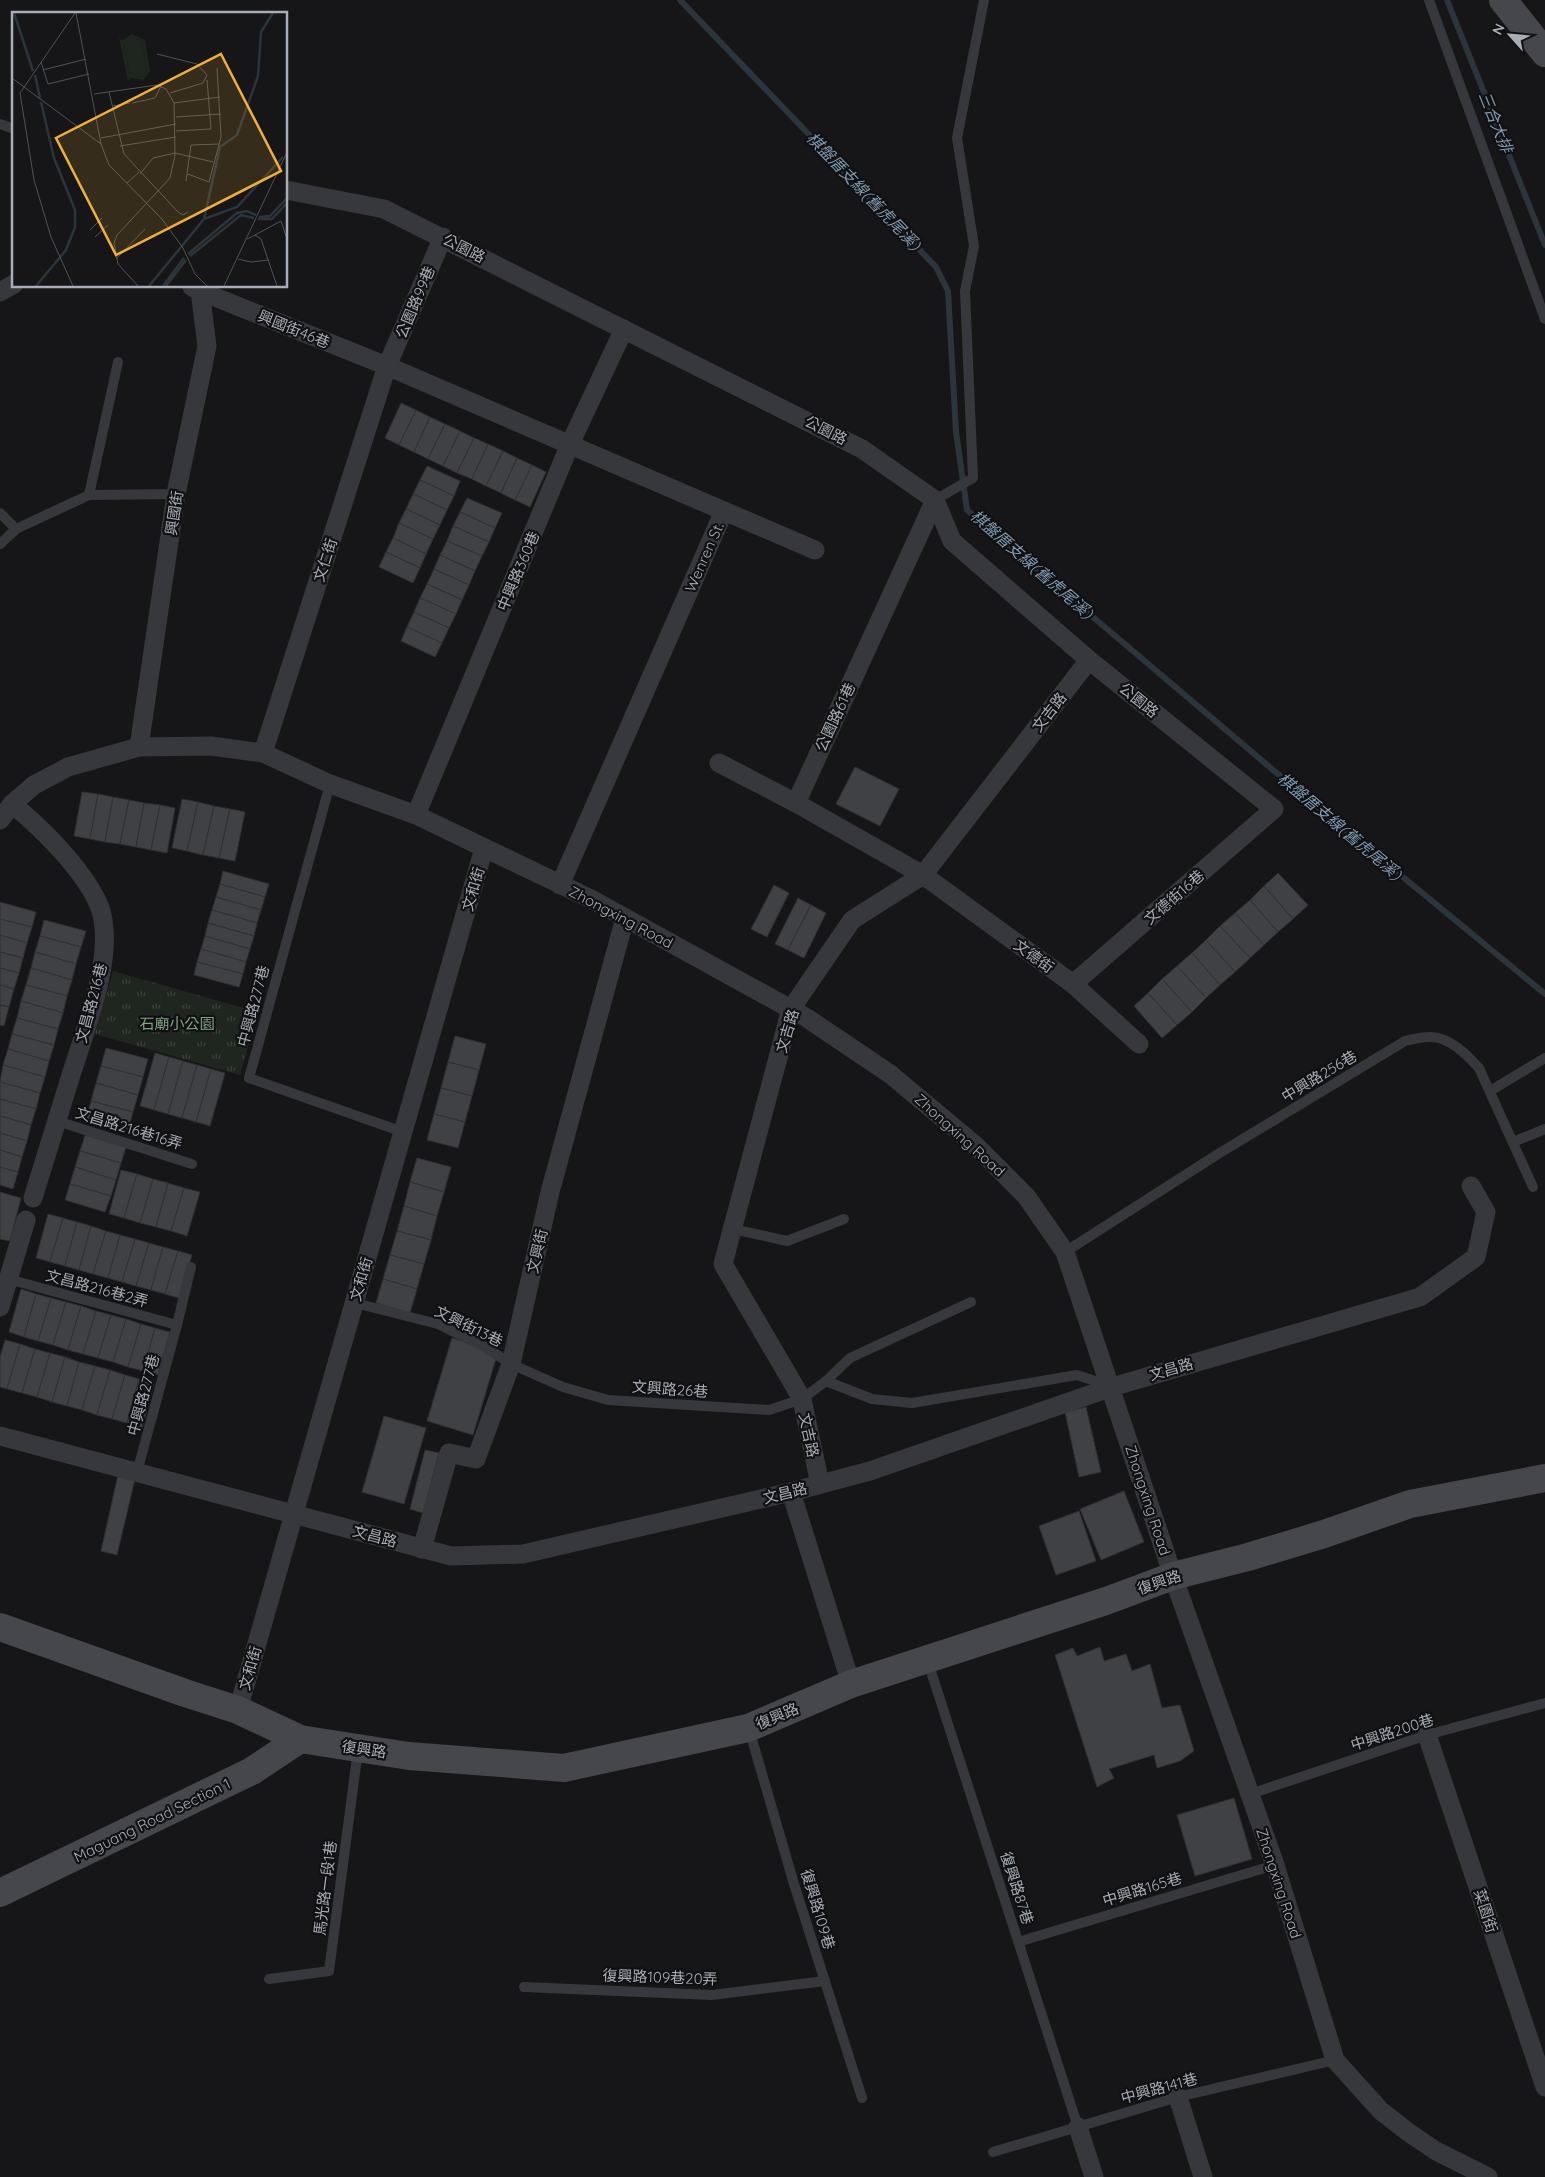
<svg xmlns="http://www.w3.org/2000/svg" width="1545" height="2177" font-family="Quicksand,'Noto Sans TC',sans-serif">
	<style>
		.park { fill: url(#park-tufts) }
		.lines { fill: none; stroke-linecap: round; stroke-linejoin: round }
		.stream { stroke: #2c353c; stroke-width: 6 }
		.building { fill: #404145; stroke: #303034 }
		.lane { stroke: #37383d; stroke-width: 10 }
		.street { stroke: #37383d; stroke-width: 19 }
		.secondary { stroke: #45474d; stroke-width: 28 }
		.labels { text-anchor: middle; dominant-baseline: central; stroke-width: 4.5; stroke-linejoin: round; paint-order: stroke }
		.street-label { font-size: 15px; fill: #a8adb8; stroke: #111113 }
		.park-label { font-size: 15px; fill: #7fa381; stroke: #111113 }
		.water-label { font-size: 16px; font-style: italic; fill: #7f9bb3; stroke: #111113 }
		.inset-river { fill: none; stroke: #2c353c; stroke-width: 2.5 }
		.inset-road { fill: none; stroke: #505258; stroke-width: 1 }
		.view { fill: #f2b134; fill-opacity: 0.15; stroke: #f2b134; stroke-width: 2.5 }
		.inset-edge { fill: none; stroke: #a8adb8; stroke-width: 2.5 }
	</style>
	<defs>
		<pattern id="park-tufts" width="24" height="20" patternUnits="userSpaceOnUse" patternTransform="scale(1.25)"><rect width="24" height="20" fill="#1e261f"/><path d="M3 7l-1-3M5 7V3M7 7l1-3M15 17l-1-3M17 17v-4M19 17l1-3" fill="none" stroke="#3c433d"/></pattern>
	</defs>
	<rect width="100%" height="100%" fill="#161618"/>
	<polygon class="park" points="113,971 258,1012 240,1075 95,1034"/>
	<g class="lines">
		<g class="stream">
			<polyline points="680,0 936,267 948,291 956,432 967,510 1279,775 1545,994"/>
			<polyline points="1447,0 1545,245"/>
		</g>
	</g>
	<g class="building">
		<polygon points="401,403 416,410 399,445 385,438"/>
		<polygon points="416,410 430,417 414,452 399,445"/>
		<polygon points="430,417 445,424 428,459 414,452"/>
		<polygon points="445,424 460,431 443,466 428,459"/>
		<polygon points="460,431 474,438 457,473 443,466"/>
		<polygon points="474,438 488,444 472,479 457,473"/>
		<polygon points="488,444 503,451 486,486 472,479"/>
		<polygon points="503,451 517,458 501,493 486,486"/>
		<polygon points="517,458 532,465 515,500 501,493"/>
		<polygon points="532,465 546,472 530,507 515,500"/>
		<polygon points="427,466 460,481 454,496 420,480"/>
		<polygon points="420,480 454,496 447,510 413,494"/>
		<polygon points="413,494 447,510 440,525 406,509"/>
		<polygon points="467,498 502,513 495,528 460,512"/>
		<polygon points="406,509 440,525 433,539 399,523"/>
		<polygon points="460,512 495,528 489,542 453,526"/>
		<polygon points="399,523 433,539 426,554 393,538"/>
		<polygon points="453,526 489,542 482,556 447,541"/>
		<polygon points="393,538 426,554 420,568 386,552"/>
		<polygon points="447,541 482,556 475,571 440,555"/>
		<polygon points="386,552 420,568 413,583 379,567"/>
		<polygon points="440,555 475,571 469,585 434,569"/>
		<polygon points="434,569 469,585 462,600 427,584"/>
		<polygon points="427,584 462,600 456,614 420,598"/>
		<polygon points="420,598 456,614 449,628 414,612"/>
		<polygon points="414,612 449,628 442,643 407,627"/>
		<polygon points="407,627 442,643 435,657 401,641"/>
		<polygon points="855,767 899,789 880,826 836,804"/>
		<polygon points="82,792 98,794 90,839 74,836"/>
		<polygon points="98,794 113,797 105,842 90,839"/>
		<polygon points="113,797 129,800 120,844 105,842"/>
		<polygon points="182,799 198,802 187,851 172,848"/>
		<polygon points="129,800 144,803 136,847 120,844"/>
		<polygon points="198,802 214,806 203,855 187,851"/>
		<polygon points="144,803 160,805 151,850 136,847"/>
		<polygon points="160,805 175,808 167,853 151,850"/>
		<polygon points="214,806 230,809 219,858 203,855"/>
		<polygon points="230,809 245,812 235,861 219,858"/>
		<polygon points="223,871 269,884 265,897 220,884"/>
		<polygon points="1278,873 1308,905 1293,919 1264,886"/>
		<polygon points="220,884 265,897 261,910 216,897"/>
		<polygon points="774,885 789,893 767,937 751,929"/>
		<polygon points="1264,886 1293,919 1278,932 1250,900"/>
		<polygon points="216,897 261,910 257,923 212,910"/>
		<polygon points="798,898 811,905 788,950 775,944"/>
		<polygon points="1250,900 1278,932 1264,945 1235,913"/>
		<polygon points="0,902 36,912 32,927 0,919"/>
		<polygon points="811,905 826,913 804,958 788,950"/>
		<polygon points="212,910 257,923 254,936 208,923"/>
		<polygon points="1235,913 1264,945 1250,958 1220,926"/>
		<polygon points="0,919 32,927 27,943 0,935"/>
		<polygon points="44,920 86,931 81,947 40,936"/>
		<polygon points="208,923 254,936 250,949 205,936"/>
		<polygon points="1220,926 1250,958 1235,972 1206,940"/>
		<polygon points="0,935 27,943 23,958 0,952"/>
		<polygon points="40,936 81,947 76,964 35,952"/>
		<polygon points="205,936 250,949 246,962 201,949"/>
		<polygon points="1206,940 1235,972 1220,985 1192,953"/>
		<polygon points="201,949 246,962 243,974 197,962"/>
		<polygon points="0,952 23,958 19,973 0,968"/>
		<polygon points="35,952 76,964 72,980 31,968"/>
		<polygon points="1192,953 1220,985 1206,998 1177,966"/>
		<polygon points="197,962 243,974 239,987 194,975"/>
		<polygon points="1177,966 1206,998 1192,1012 1162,979"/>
		<polygon points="0,968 19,973 14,989 0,985"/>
		<polygon points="31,968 72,980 67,996 26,985"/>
		<polygon points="1162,979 1192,1012 1177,1025 1148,993"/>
		<polygon points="0,985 14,989 9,1007 0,1005"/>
		<polygon points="26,985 67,996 63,1013 21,1001"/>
		<polygon points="1148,993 1177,1025 1162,1038 1134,1006"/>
		<polygon points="21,1001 63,1013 58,1029 17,1018"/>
		<polygon points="0,1005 9,1007 4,1026 0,1025"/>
		<polygon points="17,1018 58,1029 54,1045 12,1034"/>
		<polygon points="12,1034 54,1045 49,1061 8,1049"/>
		<polygon points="455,1036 486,1044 479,1070 448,1062"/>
		<polygon points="106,1048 148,1059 143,1077 101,1066"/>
		<polygon points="8,1049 49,1061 45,1077 3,1065"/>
		<polygon points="155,1053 169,1057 154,1110 140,1106"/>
		<polygon points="169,1057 183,1061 168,1114 154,1110"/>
		<polygon points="183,1061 197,1065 182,1118 168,1114"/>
		<polygon points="448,1062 479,1070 472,1096 441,1088"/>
		<polygon points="3,1065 45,1077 40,1093 0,1082"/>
		<polygon points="197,1065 211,1069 196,1122 182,1118"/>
		<polygon points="101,1066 143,1077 138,1095 96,1083"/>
		<polygon points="211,1069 225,1073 210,1126 196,1122"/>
		<polygon points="0,1082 40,1093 36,1109 0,1099"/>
		<polygon points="96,1083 138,1095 133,1112 91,1101"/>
		<polygon points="441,1088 472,1096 465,1122 434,1114"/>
		<polygon points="0,1099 36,1109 31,1125 0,1116"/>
		<polygon points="91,1101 133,1112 128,1130 86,1119"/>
		<polygon points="434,1114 465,1122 458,1148 427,1140"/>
		<polygon points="0,1116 31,1125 27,1141 0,1133"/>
		<polygon points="0,1133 27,1141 22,1157 0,1150"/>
		<polygon points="85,1135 126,1147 121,1163 80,1151"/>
		<polygon points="0,1150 22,1157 18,1172 0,1167"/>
		<polygon points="80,1151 121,1163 116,1180 75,1167"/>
		<polygon points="417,1158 451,1167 444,1192 410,1182"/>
		<polygon points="0,1167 18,1172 13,1189 0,1185"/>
		<polygon points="75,1167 116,1180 111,1196 70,1184"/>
		<polygon points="121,1170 137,1174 124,1218 109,1214"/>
		<polygon points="137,1174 153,1179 140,1223 124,1218"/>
		<polygon points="153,1179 168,1183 156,1227 140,1223"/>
		<polygon points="410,1182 444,1192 437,1216 404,1206"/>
		<polygon points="168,1183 184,1188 171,1231 156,1227"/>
		<polygon points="70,1184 111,1196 105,1212 65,1200"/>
		<polygon points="184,1188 200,1192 187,1236 171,1231"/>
		<polygon points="0,1192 21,1198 10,1241 0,1239"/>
		<polygon points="404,1206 437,1216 431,1240 397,1231"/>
		<polygon points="48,1214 63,1218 50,1262 36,1258"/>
		<polygon points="63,1218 77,1222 65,1266 50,1262"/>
		<polygon points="77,1222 91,1226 79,1270 65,1266"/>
		<polygon points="91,1226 106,1231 93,1274 79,1270"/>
		<polygon points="106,1231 120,1235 108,1278 93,1274"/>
		<polygon points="397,1231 431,1240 424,1264 390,1255"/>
		<polygon points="120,1235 135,1239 122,1282 108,1278"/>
		<polygon points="135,1239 149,1243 136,1286 122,1282"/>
		<polygon points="149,1243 163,1247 151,1290 136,1286"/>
		<polygon points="163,1247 178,1251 165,1294 151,1290"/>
		<polygon points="178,1251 192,1255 179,1298 165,1294"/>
		<polygon points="390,1255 424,1264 417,1289 383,1279"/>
		<polygon points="383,1279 417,1289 410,1313 376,1303"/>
		<polygon points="21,1289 36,1294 24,1337 9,1332"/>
		<polygon points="36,1294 51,1298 38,1341 24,1337"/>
		<polygon points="51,1298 66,1302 53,1345 38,1341"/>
		<polygon points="66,1302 81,1306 68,1350 53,1345"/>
		<polygon points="81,1306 96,1311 83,1354 68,1350"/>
		<polygon points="96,1311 111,1315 98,1358 83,1354"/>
		<polygon points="111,1315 126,1319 113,1362 98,1358"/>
		<polygon points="126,1319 141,1324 128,1367 113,1362"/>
		<polygon points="141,1324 155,1328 143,1371 128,1367"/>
		<polygon points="155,1328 170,1332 158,1375 143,1371"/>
		<polygon points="452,1338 498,1352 473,1435 427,1421"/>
		<polygon points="5,1340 20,1344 7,1389 0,1387 0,1357"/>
		<polygon points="20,1344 35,1349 22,1393 7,1389"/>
		<polygon points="35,1349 50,1353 37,1397 22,1393"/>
		<polygon points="50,1353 65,1357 52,1402 37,1397"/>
		<polygon points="65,1357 79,1362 67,1406 52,1402"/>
		<polygon points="79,1362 95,1366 82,1410 67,1406"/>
		<polygon points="95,1366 110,1370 97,1415 82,1410"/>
		<polygon points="110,1370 125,1375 112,1419 97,1415"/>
		<polygon points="125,1375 139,1379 127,1423 112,1419"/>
		<polygon points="139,1379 154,1383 142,1428 127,1423"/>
		<polygon points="1086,1407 1101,1472 1079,1477 1065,1412"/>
		<polygon points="384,1416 426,1428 404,1504 362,1492"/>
		<polygon points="425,1450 439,1453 423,1513 410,1509"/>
		<polygon points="118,1475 135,1479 117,1555 101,1551"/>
		<polygon points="1124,1491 1144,1542 1101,1560 1080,1509"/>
		<polygon points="1079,1511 1096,1561 1056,1575 1039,1526"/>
		<polygon points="1100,1647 1104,1661 1126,1654 1132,1671 1150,1664 1162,1708 1180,1705 1194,1751 1180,1761 1157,1768 1154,1755 1109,1769 1114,1778 1097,1787 1055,1655 1073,1648 1077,1656"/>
		<polygon points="1234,1798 1252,1859 1195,1876 1177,1815"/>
	</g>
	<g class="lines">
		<g class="lane">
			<polyline points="1429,0 1545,319"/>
			<polyline points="0,124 14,129"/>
			<polyline points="89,495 118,362"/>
			<polyline points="935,500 973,478 965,291 974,246 957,138 984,0"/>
			<polyline points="0,513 16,529"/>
			<polyline points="0,544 16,529 89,495 176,494"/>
			<polyline points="330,784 249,1078 403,1132"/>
			<polyline points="1490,1091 1545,1058"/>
			<polyline points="57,1121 192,1164"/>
			<polyline points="1513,1142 1545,1129"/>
			<polyline points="733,1229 787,1241 844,1219"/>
			<path d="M 1065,1252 L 1218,1154 L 1405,1041 C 1413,1039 1421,1037 1429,1037 C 1449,1036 1467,1055 1479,1068 L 1533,1187"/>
			<polyline points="8,1279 177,1325"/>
			<polyline points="971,1302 850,1358 826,1381 872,1399 912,1403 1077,1375 1110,1386"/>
			<polyline points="355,1303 438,1324 485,1347 511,1364 563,1387 608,1400 769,1410 802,1399 826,1381"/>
			<polyline points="137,1472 177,1325 191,1267"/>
			<polyline points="927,1659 1078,2127"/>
			<polyline points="749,1729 794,1884 862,2098"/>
			<polyline points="1250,1794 1427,1735 1545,1703"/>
			<polyline points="1018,1942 1275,1865"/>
			<polyline points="269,1979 329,1971 358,1750"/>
			<polyline points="524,1987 712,1995 825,1981"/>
			<polyline points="993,2152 1178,2097 1335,2060"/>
		</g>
		<g class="street">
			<polyline points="286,190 384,209 862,449 935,500 952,541 1089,660 1274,809 1073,984"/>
			<polyline points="200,291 387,366 724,511 560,885"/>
			<polyline points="0,292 14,284"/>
			<polyline points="935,500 796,803 923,875 1073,984 1139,1044"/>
			<polyline points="724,511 815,550"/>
			<polyline points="139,747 176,494 207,346 200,291 192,287"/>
			<polyline points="263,753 387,366 443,237"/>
			<polyline points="719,763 796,803"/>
			<path d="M 12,804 C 41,827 87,873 100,908 C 116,954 85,1030 71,1075 C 58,1116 46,1157 33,1198"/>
			<polyline points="416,815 570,444 624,329"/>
			<polyline points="0,820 12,804 34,785 68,767 139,747 211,746 263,753 330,784 416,815 591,899 807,1018 890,1074 975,1145 1026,1196 1065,1252 1173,1576 1275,1865 1335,2060 1381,2111 1408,2132 1436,2151 1488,2177"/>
			<polyline points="0,1307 26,1220"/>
			<polyline points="0,1436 451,1556 523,1554 791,1492 870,1471 1112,1387 1420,1297 1476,1257 1486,1212 1471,1186"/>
			<polyline points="820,1484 802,1399 723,1264 791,1009 852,920 923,875 1089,660"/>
			<polyline points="791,1492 851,1684"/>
			<polyline points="422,1549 449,1453 476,1459 511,1364 550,1192 625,918"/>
			<polyline points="238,1710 484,848"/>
			<polyline points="1427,1735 1545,2087"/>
			<polyline points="1178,2097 1203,2177"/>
			<polyline points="1078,2127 1094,2177"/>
		</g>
		<g class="secondary">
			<polyline points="1503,0 1545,53"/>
			<polyline points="0,1627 185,1693 238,1710 300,1739 409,1756 564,1768 748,1728 851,1684 1106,1601 1173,1576 1248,1557 1324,1534 1410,1504 1545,1478"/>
			<polyline points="0,1893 252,1771 300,1739"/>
		</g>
	</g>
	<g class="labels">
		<g class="street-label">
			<text transform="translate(464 248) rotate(27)">公園路</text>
			<text transform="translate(415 302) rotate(-67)">公園路99巷</text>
			<text transform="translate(294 329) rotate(22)">興國街46巷</text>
			<text transform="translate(826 430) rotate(27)">公園路</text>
			<text transform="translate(174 513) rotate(-81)">興國街</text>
			<text transform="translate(704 557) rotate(-66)">Wenren St.</text>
			<text transform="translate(325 560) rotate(-72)">文仁街</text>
			<text transform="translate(518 571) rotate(-67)">中興路360巷</text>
			<text transform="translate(1139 700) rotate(39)">公園路</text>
			<text transform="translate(1049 712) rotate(-52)">文吉路</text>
			<text transform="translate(835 717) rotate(-65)">公園路61巷</text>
			<text transform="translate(473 889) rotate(-74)">文和街</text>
			<text transform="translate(1174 897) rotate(-41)">文德街16巷</text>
			<text transform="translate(621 917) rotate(28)">Zhongxing Road</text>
			<text transform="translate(1034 956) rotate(36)">文德街</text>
			<text transform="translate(91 1003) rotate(-75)">文昌路216巷</text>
			<text transform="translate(253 1006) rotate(-75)">中興路277巷</text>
			<text transform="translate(787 1031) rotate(-73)">文吉路</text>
			<text transform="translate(1319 1076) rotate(-31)">中興路256巷</text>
			<text transform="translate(129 1128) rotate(17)">文昌路216巷16弄</text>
			<text transform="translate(960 1135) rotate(42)">Zhongxing Road</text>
			<text transform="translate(537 1251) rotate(-77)">文興街</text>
			<text transform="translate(361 1279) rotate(-74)">文和街</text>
			<text transform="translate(97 1288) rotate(15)">文昌路216巷2弄</text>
			<text transform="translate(469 1326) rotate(26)">文興街13巷</text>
			<text transform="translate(1171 1369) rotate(-16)">文昌路</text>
			<text transform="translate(670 1389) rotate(4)">文興路26巷</text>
			<text transform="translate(143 1395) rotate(-75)">中興路277巷</text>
			<text transform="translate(809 1435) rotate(78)">文吉路</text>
			<text transform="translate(785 1493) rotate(-14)">文昌路</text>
			<text transform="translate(1148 1500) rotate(72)">Zhongxing Road</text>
			<text transform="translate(375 1536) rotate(15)">文昌路</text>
			<text transform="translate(1159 1582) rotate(-19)">復興路</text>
			<text transform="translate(250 1668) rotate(-74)">文和街</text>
			<text transform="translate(777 1716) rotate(-23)">復興路</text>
			<text transform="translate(1392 1732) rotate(-18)">中興路200巷</text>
			<text transform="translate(364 1749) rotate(8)">復興路</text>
			<text transform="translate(152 1820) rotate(-26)">Maguang Road Section 1</text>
			<text transform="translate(1279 1883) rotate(72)">Zhongxing Road</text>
			<text transform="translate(325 1888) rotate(-83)">馬光路一段1巷</text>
			<text transform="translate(1017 1888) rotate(72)">復興路87巷</text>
			<text transform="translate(1142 1889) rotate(-17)">中興路165巷</text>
			<text transform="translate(818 1909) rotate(73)">復興路109巷</text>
			<text transform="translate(1486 1911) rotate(72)">菜園街</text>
			<text transform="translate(660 1977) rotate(2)">復興路109巷20弄</text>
			<text transform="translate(1159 2088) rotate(-15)">中興路141巷</text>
		</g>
		<g class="park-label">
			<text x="177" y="1023">石廟小公園</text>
		</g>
		<g class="water-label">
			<text transform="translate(1496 122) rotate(68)">三合大排</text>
			<text transform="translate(864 191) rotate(46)">棋盤厝支線(舊虎尾溪)</text>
			<text transform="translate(1032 564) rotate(41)">棋盤厝支線(舊虎尾溪)</text>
			<text transform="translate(1340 826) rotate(40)">棋盤厝支線(舊虎尾溪)</text>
		</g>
	</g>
	<g transform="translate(12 12)">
		<rect width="275" height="275" fill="#161618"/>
		<path d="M 121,25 L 130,29 L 135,59 L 129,66 L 117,61 L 112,33 Z" fill="#1e261f"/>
		<path d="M 120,22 L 133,28 L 138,59 L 131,68 L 118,66 L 116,69 L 107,26 L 111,28 ZM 121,25 L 130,29 L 135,59 L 129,66 L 117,61 L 112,33 Z" fill="#1e261f" fill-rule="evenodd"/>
		<path class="inset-river" d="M 2,1 L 21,59M 261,1 L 249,20 L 246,64 L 225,123 L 208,135 L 192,207 L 225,195 L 271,145M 23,63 L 28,86M 247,205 L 258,204 L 275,186M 246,207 L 260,207 L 275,191M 176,242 L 225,201 L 235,199 L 244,203M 178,244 L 229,203 L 242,206M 24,274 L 54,238 L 63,215 L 63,198 L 42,146 L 29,90M 137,274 L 192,207M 151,274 L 172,246M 154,274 L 174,248"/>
		<path class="inset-road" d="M 64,1 L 89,132M 145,42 L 185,52 L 195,63 L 191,71 L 158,81M 29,50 L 36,72 L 77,62M 31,58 L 74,47M 0,66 L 89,132 L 97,153 L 150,207 L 171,236 L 183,262 L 195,274M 97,80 L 112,142 L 166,200 L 171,203 L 176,200M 82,82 L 145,73 L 154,77 L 162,91 L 163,143 L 158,166 L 105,223 L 102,231 L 106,252 L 126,274M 120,91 L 143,86 L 149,74M 162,91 L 208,85M 100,94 L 118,91M 164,105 L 209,102M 164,119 L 199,117 L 195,68M 89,126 L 164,112M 108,134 L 164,125M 128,162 L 141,146 L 163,141 L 201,150M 176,162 L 197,170 L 209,125 L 205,56M 174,169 L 179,133 L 207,132M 115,171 L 127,160M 78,218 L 90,206M 243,223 L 269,209 L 275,227M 83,225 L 96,213M 235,227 L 243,223 L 249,227 L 265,274M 104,247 L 133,217M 226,247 L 239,250 L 257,248M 61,274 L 39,225 L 22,168 L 8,81 L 63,1M 212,274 L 275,140"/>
		<path class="view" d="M 209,42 L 269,159 L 104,243 L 44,126 Z"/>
		<rect width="275" height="275" class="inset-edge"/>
	</g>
	<g transform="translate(1510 35) rotate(297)" stroke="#111113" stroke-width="4" paint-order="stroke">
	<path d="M0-4L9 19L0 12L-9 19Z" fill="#a8adb8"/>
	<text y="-8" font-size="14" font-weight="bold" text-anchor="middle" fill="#a8adb8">N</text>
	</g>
</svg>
